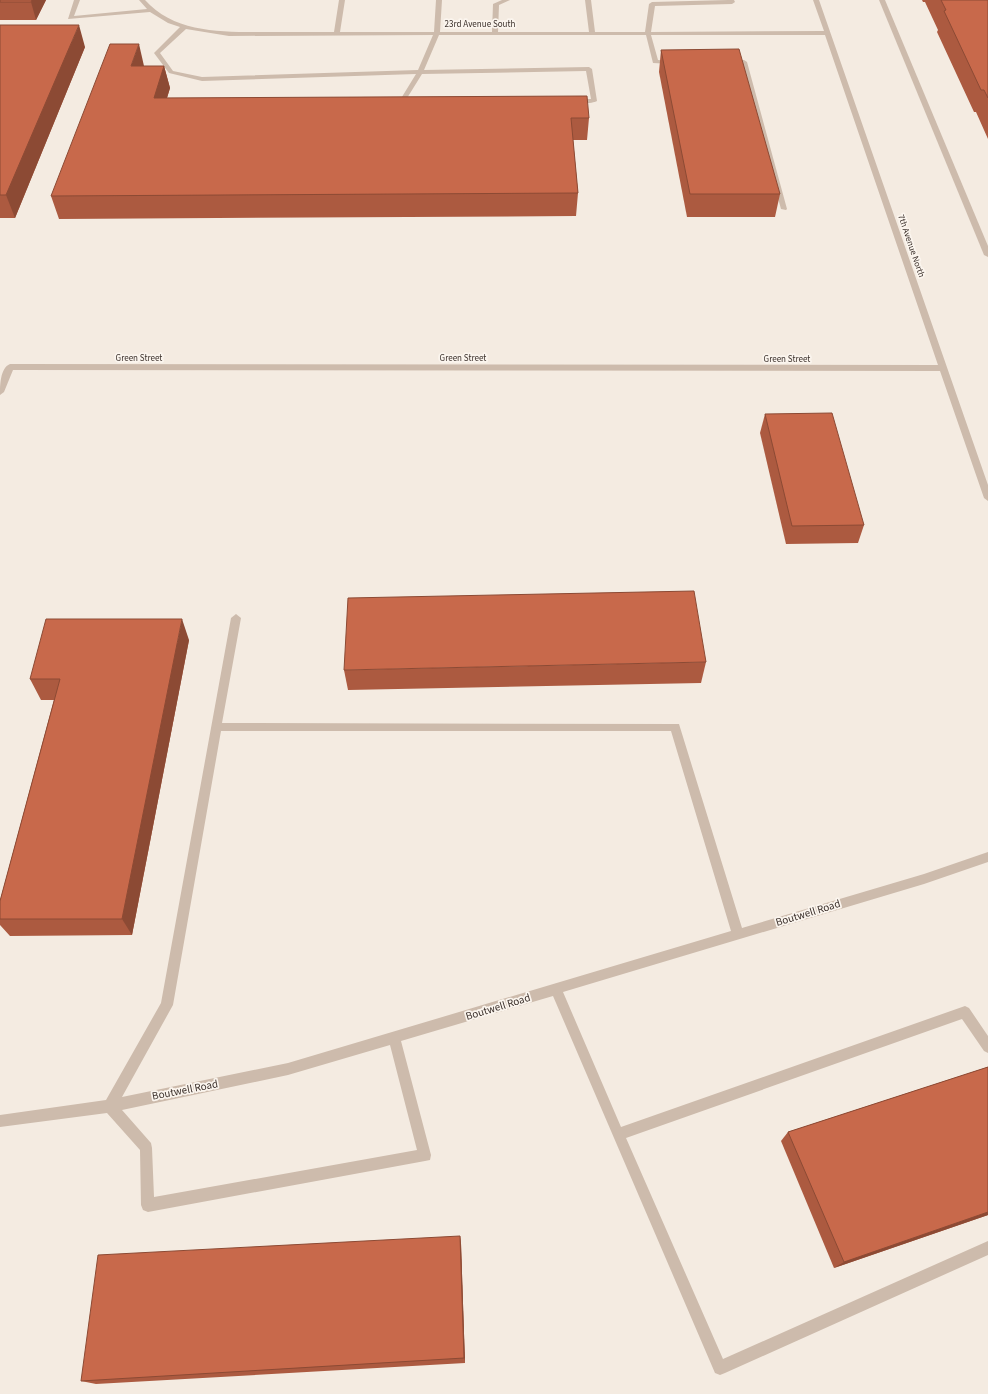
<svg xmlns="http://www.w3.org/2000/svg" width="988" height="1394" font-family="'Source Sans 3',sans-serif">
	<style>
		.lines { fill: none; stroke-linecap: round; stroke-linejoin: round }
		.minor { fill: #cdbbac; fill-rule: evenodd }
		.wall { fill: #ac5a40 }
		.shaded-wall { fill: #8c4a34 }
		.building { fill: #c8694b; stroke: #8c4a34 }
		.labels { text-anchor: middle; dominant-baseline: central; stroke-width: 3.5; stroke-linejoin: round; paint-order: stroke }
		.far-street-label { font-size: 9px; fill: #3b302b; stroke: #fbf5ee }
		.street-label { font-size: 11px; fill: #3b302b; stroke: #fbf5ee }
	</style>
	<rect width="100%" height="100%" fill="#f4ebe1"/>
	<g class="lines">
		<g class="minor">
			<path d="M 74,0 L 80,0 L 74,16 L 147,9 L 139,0 L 145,0 C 175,34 225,32 267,32 C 290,32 312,32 334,32 L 339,0 L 345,0 L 340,32 L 434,32 L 436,0 L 442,0 L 440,32 L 492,32 L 493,4 L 502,0 L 510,0 L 499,5 L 498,32 L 589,32 L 585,0 L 591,0 L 595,32 L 645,32 L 649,4 L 652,2 L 728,0 L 734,0 L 735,2 L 732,4 L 655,6 L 651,32 L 824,31 L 813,0 L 819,0 L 988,485 L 988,501 L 984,498 L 940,371 L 13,370 L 4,392 L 0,395 C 0,386 0,368 10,364 L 938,365 L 825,35 L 651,35 L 658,60 L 674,61 L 674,63 L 672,64 L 653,63 L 646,35 L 439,35 L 424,70 L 589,67 L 592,69 L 597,101 C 592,104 576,104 571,101 L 574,99 L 591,99 L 586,71 L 422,74 L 404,103 L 406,105 L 400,107 L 397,105 L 416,74 L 202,81 L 169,73 L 154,53 L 180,27 L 168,23 L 150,12 L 68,19 ZM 186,29 L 229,36 L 433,35 L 418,70 L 202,77 L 173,71 L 160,53 Z"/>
			<polygon points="879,0 885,0 988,246 988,257 984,255"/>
			<polygon points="744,60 747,62 787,209 786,210 781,209 741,64 730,64 727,62 730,60"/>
			<path d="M 236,614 L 241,618 L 222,723 L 679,724 L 742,928 L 924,874 L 988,852 L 988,862 L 924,884 L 563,992 L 621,1127 L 965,1006 L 969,1008 L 988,1036 L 988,1053 L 984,1051 L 962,1019 L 626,1138 L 723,1359 L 988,1241 L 988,1255 L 725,1373 L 720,1375 L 715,1373 L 553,996 L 401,1041 L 431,1155 L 430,1160 L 425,1161 L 148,1212 L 143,1210 L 141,1205 L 140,1150 L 107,1113 L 0,1127 L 0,1115 L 106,1100 L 161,1003 L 231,618 ZM 221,731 L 671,731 L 731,931 L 288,1063 L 122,1097 L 173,1005 ZM 390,1045 L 417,1150 L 154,1197 L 152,1148 L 151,1143 L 122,1110 L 288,1075 Z"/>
		</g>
	</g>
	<g class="wall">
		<polygon points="0,0 46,0 36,20 0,20"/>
		<polygon points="922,0 988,0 988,139 976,112 974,112 937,32 938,30 925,2 923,2"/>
		<polygon points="0,25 85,47 15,218 0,218"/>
		<polygon points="661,50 780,194 775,217 687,217 659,72"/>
		<polygon points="144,66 164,66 170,88 167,98 589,118 587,140 573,140 578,193 576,216 59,219 51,196"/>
		<polygon points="765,414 864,525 858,543 786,544 760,433"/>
		<polygon points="189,640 132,935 10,936 0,925 0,901 54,700 41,700 30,679"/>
		<polygon points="706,662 701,683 348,690 344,670"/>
		<polygon points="988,1067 988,1215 834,1268 781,1141 788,1132"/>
		<polygon points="460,1236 461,1244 465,1363 96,1384 81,1381"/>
	</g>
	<g class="shaded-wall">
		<polygon points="32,0 46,0 36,20 31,2"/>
		<polygon points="79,25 85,47 15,218 6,195"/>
		<polygon points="139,44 144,66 131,66"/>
		<polygon points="164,66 170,88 160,120 154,98"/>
		<polygon points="182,619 189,640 132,935 122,919"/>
		<polygon points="988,1212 988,1215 834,1268 844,1262"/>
		<polygon points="460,1236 461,1244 465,1363 464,1358"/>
	</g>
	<g class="building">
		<polygon points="0,0 32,0 31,2 0,2"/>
		<polygon points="941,0 988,0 988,98 984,90 981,90 944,11 946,10"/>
		<polygon points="0,25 79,25 6,195 0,195"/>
		<polygon points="110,44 139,44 131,66 164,66 154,98 587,96 589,118 571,118 578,193 51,196"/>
		<polygon points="739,49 780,194 690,194 661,50"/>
		<polygon points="832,413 864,525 792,526 765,414"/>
		<polygon points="694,591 706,662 344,670 348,598"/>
		<polygon points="46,619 182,619 122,919 0,919 0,901 60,679 30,679"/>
		<polygon points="988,1067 988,1212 844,1262 788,1132"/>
		<polygon points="460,1236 464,1358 81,1381 98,1255"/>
	</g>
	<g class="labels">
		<g class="far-street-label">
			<text x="480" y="24">23rd Avenue South</text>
			<text transform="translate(911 246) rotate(71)">7th Avenue North</text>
			<text x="139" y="358">Green Street</text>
			<text x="463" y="358">Green Street</text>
			<text x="787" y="359">Green Street</text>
		</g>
		<g class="street-label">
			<text transform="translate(808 913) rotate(-17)">Boutwell Road</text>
			<text transform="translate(498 1007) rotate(-17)">Boutwell Road</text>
			<text transform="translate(185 1090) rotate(-11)">Boutwell Road</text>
		</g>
	</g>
</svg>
